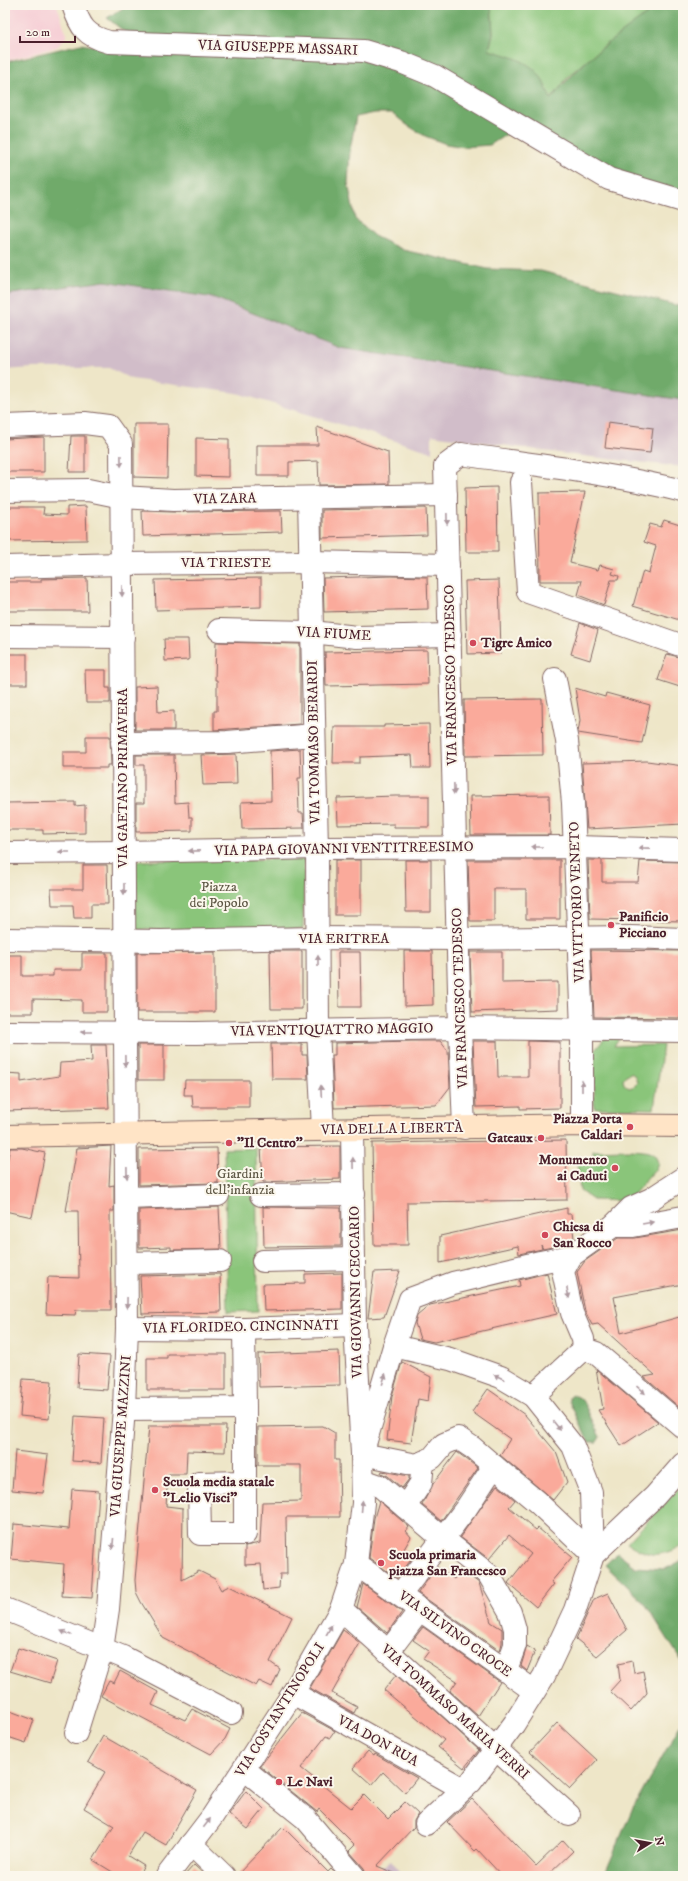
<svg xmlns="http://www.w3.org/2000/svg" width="688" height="1881" font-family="'IM FELL DW Pica',serif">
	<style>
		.built { fill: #f6cfd6 }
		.industrial { fill: #d1bdc9 }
		.green { fill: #8ac57a; stroke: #6a7252; fill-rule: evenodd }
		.forest { fill: #6faa6a; stroke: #5c644a }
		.building { fill: #faaa9b }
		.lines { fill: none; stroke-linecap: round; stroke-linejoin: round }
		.minor-casing { stroke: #836562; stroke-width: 24 }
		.tertiary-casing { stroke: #836562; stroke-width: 24 }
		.secondary-casing { stroke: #836562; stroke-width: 24 }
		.minor { stroke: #fff; stroke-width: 22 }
		.tertiary { stroke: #fff; stroke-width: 22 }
		.secondary { stroke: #ffe4c6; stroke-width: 22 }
		.oneway { fill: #ae9aa0 }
		.poi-dot { fill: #d1495b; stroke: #fbf7ec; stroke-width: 1.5 }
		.labels { text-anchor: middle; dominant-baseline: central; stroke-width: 4; stroke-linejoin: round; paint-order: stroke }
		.street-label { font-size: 14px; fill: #4a1f2b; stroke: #fbf7ec }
		.poi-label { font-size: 14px; font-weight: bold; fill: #4a1f2b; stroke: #fbf7ec; text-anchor: start }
		.park-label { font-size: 14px; fill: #605947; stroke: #fbf7ec }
	</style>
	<rect width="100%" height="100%" fill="#fbf7ec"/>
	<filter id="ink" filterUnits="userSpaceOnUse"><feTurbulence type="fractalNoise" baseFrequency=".025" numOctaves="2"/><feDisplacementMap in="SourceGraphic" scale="8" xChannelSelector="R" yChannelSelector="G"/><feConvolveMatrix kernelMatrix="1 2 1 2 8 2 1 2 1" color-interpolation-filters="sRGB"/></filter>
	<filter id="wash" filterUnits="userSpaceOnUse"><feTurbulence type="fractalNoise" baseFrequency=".012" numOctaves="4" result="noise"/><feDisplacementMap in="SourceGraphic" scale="16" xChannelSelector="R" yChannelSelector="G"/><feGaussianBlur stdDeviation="0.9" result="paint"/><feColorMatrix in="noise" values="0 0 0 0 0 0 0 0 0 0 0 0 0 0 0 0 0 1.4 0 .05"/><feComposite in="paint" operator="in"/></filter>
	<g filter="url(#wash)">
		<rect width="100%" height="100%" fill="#eee6c8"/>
		<polygon class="built" points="5,5 57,5 67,36 57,47 5,61"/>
		<g class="industrial">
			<polygon points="105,281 215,298 340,348 683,400 683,467 573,455 432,435 432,452 237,393 131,379 109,368 33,368 5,370 5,295"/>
			<polygon points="391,1860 404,1876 372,1876"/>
		</g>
		<g class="green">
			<polygon points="491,5 661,5 604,46 567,78 551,100 541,78 489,50 493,33"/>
			<polygon points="304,859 303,929 134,930 133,861"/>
			<path d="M 609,1033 L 622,1033 L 614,1046 L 663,1045 L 654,1109 L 594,1108 L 595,1050 ZM 631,1073 L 635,1076 L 637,1082 L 635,1086 L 629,1088 L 624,1084 L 623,1079 L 626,1075 Z"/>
			<polygon points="256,1148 258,1311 228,1312 224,1149"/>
			<path d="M 593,1151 C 606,1151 640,1148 651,1153 C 655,1155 657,1159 658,1163 L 655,1170 L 628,1201 L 593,1200 L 580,1191 L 577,1162 L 593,1161 Z"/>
			<path d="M 683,1484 L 683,1546 C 657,1557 652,1558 627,1543 Z"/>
		</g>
		<g class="forest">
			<path d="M 128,5 L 491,5 L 493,33 L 489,50 C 507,55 532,61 542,79 C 545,85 548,93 551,99 C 580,62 617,36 655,8 L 661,5 L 683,5 L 683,197 L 625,178 L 371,49 L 134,39 L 107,18 Z"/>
			<polygon points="81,44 115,49 342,53 426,78 510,132 490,145 464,147 446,144 425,136 407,125 392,113 375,113 356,117 350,150 348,183 355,219 374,236 403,250 488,269 541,271 683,307 683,400 340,348 215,298 105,281 5,295 5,62"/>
			<polygon points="572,1394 580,1398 584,1403 600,1437 597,1442 589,1442 586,1437 569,1401 569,1398"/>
			<polygon points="617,1553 635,1567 665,1569 683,1560 683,1663 644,1602 605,1565"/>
			<polygon points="683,1720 683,1876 604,1876 631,1812"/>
		</g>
		<g id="blocks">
			<g class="building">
				<polygon points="608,422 653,428 650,453 605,448"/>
				<polygon points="134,424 168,424 167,478 134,477"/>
				<polygon points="317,427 388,452 389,484 319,485 318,461 289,462 289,476 257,476 257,445 318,445"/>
				<polygon points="71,436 85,436 85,472 69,472"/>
				<polygon points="44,437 44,472 5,472 5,439"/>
				<polygon points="196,438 229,439 229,477 196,476"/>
				<polygon points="497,487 498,552 466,552 465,488"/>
				<polygon points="585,492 570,563 598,570 600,565 614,569 612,574 619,576 618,580 611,580 604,605 578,595 582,581 540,581 539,493"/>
				<polygon points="86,506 87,540 5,541 5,507 44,507 43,514 67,515 67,507"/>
				<polygon points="426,508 427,535 322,538 322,510"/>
				<polygon points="142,511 173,512 281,511 282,532 143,536"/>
				<polygon points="664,520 683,526 683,621 633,606 643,571 649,573 656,546 644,542 650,524 661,527"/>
				<polygon points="392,576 427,577 428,609 324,612 323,578"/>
				<polygon points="87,578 88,611 5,611 5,582 41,582 41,579"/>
				<polygon points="261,578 261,607 156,610 155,580"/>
				<polygon points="499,580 501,653 467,654 465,581"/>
				<polygon points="580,623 598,630 590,660 571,654"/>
				<polygon points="164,639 188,639 189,660 165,661"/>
				<polygon points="216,642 300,644 300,724 214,730 214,711 217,711 217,680 215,680"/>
				<polygon points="427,650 428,684 326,686 325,652"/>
				<rect x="5" y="654" width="22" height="30"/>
				<polygon points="667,654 683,658 683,688 658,680"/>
				<polygon points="85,670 106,670 106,688 110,688 110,703 86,703"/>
				<polygon points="157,686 158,712 174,711 174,730 135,730 135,687"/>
				<polygon points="575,688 605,697 606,693 650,705 642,743 578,733 580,720"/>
				<polygon points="542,699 543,755 465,756 464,700"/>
				<polygon points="429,724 430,768 413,768 412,755 360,757 360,763 333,763 334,727 384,727 384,725"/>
				<polygon points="86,736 110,736 111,765 107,765 107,768 63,768 63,752 86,752"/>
				<polygon points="300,749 301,778 298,778 299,813 303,813 304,828 242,829 241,802 271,801 270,751"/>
				<polygon points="236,754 237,784 203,785 201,755"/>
				<polygon points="136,755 174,755 175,803 188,802 189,817 192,817 192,831 136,832 136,803 144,803 144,765 136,765"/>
				<polygon points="647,761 683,766 683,824 587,829 582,763"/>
				<polygon points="549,795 550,835 471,835 470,796"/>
				<polygon points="395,796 429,796 429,827 394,827 394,824 338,825 337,798"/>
				<polygon points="75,802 75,806 85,805 85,833 43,834 43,830 5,830 5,803"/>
				<rect x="335" y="860" width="26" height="55"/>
				<polygon points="405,860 431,860 431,912 406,912"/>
				<polygon points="468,860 560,860 560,919 526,919 526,889 494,889 494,921 470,921"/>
				<polygon points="588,860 602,860 602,882 638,882 640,861 683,862 683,921 590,919"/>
				<polygon points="83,865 107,865 108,904 91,904 91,918 74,918 73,905 52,905 51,889 83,889"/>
				<polygon points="591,950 683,951 683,1018 594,1017"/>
				<polygon points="270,951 302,951 302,1009 271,1009"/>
				<polygon points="404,951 432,951 433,1005 405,1006"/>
				<polygon points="215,952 215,1012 137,1012 137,953"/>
				<polygon points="338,952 360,952 361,1007 339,1007"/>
				<polygon points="470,952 502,952 502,983 558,982 558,1009 472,1012"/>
				<polygon points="82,953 107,953 107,1012 82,1012 82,1000 33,999 33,1013 5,1013 5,955 22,955 22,976 53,976 53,970 82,970"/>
				<polygon points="412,1041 440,1041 448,1051 450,1087 436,1105 334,1108 332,1055 335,1055 335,1043"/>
				<polygon points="473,1041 497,1041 498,1077 528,1077 528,1041 560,1042 560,1108 520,1109 520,1106 476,1107"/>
				<polygon points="271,1044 302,1044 302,1055 307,1055 308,1079 272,1079"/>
				<polygon points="91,1045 106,1045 109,1108 5,1111 5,1073 21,1074 21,1082 59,1076 60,1063 92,1061"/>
				<rect x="138" y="1045" width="26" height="35"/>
				<polygon points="185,1080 249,1080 249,1107 193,1107 192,1095 184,1095"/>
				<polygon points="566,1140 567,1200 407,1202 408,1245 374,1245 372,1143"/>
				<polygon points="111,1146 109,1186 114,1185 114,1211 110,1211 111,1310 76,1310 75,1315 46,1314 48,1277 79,1278 78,1211 66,1211 77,1148"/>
				<polygon points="340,1146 340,1179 263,1182 261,1147"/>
				<polygon points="10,1148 22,1148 45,1153 32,1217 5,1211 5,1172"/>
				<polygon points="217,1148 218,1183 139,1185 139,1149"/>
				<polygon points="219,1207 221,1249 171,1250 171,1247 139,1248 139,1210"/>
				<polygon points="263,1207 341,1208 341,1246 264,1247"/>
				<polygon points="567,1208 567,1214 571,1214 574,1238 566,1244 543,1249 541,1245 542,1249 519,1254 518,1246 440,1263 440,1236"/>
				<polygon points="683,1230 683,1284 614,1297 621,1333 683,1316 683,1406 680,1408 644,1377 655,1375 598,1324 592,1325 585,1311 577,1272 585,1261 618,1238 635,1238"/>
				<polygon points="400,1271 384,1317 368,1318 374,1272"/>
				<polygon points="342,1273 342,1309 264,1311 263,1284 305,1283 305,1274"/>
				<polygon points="547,1273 557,1314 434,1342 420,1339 415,1323 417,1316 430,1305 520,1286 519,1280"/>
				<polygon points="220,1274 221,1312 142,1314 140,1276"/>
				<polygon points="339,1351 340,1385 259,1387 258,1354"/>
				<polygon points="79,1354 110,1356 107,1390 77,1388"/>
				<polygon points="167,1354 226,1354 226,1390 147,1390 147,1358 167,1358"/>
				<polygon points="402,1362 431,1377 428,1401 418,1399 411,1443 387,1440 392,1396"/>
				<polygon points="596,1369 658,1422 621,1446 598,1410 603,1409"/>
				<polygon points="23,1379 52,1381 49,1419 20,1416"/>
				<polygon points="488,1389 525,1415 556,1452 567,1482 553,1500 500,1455 510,1439 472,1412"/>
				<polygon points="75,1416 104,1418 101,1463 72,1461"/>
				<polygon points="149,1426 226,1426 225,1452 187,1451 186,1474 168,1474 166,1506 183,1508 182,1580 199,1571 215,1579 221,1590 229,1586 292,1617 270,1662 280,1669 272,1687 259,1681 256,1686 163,1638 141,1602 136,1592 135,1580"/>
				<polygon points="323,1426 335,1433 335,1460 339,1460 340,1517 286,1517 287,1574 280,1574 279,1588 263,1590 261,1564 245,1565 245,1546 260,1543 262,1502 301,1501 301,1465 258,1465 258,1427"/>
				<polygon points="15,1451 48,1455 43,1493 12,1490"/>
				<polygon points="457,1452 478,1468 441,1521 422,1505 433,1484"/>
				<polygon points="382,1471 409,1476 409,1479 402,1488 388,1476 381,1473"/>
				<polygon points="497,1485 515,1500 509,1507 536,1530 538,1528 572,1557 551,1582 554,1584 536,1607 508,1583 531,1554 509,1535 489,1559 460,1537"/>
				<polygon points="72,1489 99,1491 92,1598 62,1596 64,1564 11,1559 14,1524 69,1529"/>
				<polygon points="379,1501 409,1527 406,1531 411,1537 404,1549 414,1556 397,1578 369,1558 374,1518"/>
				<polygon points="437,1567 454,1579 460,1569 479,1583 491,1622 502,1629 502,1643 500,1651 418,1593"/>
				<polygon points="363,1584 402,1612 387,1633 357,1607"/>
				<polygon points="608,1593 627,1630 597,1656 576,1639 594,1599"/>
				<polygon points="423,1627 500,1682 478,1716 450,1691 457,1681 423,1659 429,1651 413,1640"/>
				<polygon points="343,1630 360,1643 332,1693 357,1707 354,1713 310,1688"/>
				<polygon points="527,1646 535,1651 527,1671 521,1666"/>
				<polygon points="18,1648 57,1661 50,1683 10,1671"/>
				<polygon points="632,1661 634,1673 643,1671 647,1693 631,1711 610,1691 620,1680 618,1664"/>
				<polygon points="120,1671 158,1692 152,1705 185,1720 192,1709 230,1729 225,1739 211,1754 101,1696 109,1681 114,1683"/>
				<polygon points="396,1675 479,1750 464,1768 438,1747 444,1740 384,1690"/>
				<polygon points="5,1709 34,1720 26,1743 5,1736"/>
				<polygon points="302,1713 335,1731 330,1738 326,1736 301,1768 351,1808 364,1795 388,1819 405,1802 418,1814 414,1821 414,1827 377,1866 401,1876 366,1876 364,1868 349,1851 355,1845 319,1809 317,1812 260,1766"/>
				<polygon points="557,1723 597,1760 570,1789 530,1752"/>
				<polygon points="103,1736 197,1790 166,1845 143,1832 128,1856 144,1866 138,1876 119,1876 93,1860 114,1826 84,1808 105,1772 88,1762"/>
				<polygon points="368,1751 374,1756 375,1754 417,1778 405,1793 383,1772 372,1785 353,1768"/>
				<polygon points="246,1791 264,1809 248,1829 229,1814"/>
				<polygon points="472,1799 536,1866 563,1840 573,1851 547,1876 502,1876 477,1849 475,1851 447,1822"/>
				<polygon points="283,1827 328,1872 331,1869 338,1876 236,1876"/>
				<polygon points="194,1865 206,1876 184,1876"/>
			</g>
		</g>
	</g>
	<g filter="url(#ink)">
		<use href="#blocks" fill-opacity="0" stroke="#836562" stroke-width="1"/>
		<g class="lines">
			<defs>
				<g id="minor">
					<polyline points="5,426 85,423 108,426 121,444 127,1328 124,1409 108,1609 102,1649 76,1733"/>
					<polyline points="521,482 528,592 683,646"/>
					<polyline points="5,491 88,490 122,497 173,500 446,495"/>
					<polyline points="309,498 317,848 318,1030 323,1130"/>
					<polyline points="5,567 122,564 310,562 448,565"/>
					<polyline points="219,630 312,632 357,637 450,635"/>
					<polyline points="5,636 123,637"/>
					<polyline points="555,679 567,741 573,803 582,1029 582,1125"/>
					<polyline points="122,743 227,742 314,735"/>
					<polyline points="5,853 124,852 317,848 576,847 683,850"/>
					<polyline points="5,939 161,941 317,938 458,939 631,937 683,939"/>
					<polyline points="5,1032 196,1033 460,1028 683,1031"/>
					<path d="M 464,1128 L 460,1028 L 445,466 L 461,454 C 535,465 610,473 683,491"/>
					<polyline points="352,1130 355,1325 362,1454 417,1465 432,1458 444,1444 458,1438 473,1448 494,1466"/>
					<polyline points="261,1195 354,1194"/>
					<polyline points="127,1198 218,1195"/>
					<polyline points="613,1226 633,1226 683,1217"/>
					<polyline points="571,1256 563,1271 572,1313 583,1339 584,1349 596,1353 683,1427"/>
					<polyline points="263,1261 354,1259"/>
					<polyline points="128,1263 220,1261"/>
					<polyline points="127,1328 244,1329 355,1325"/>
					<polyline points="394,1346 450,1359 501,1377 533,1396 573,1446 591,1492 593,1555"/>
					<polyline points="533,1396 584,1349"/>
					<polyline points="124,1409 245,1408 244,1329"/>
					<polyline points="363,1480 380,1486 443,1539 489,1575 510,1612 515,1629 515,1645 506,1670"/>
					<polyline points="244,1482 199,1483 200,1534 245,1534 245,1408"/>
					<polyline points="405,1507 421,1483 423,1462"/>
					<polyline points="356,1564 534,1691"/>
					<polyline points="400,1595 467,1507 494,1466 537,1502 593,1555"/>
					<polyline points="5,1609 123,1657 231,1713"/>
					<polyline points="341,1609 569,1815"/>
					<polyline points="388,1652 420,1610"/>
					<polyline points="293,1693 463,1789"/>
					<polyline points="244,1769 306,1819 354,1876"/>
					<polyline points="426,1824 471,1782 514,1724 544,1676 575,1610 593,1555 655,1496 683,1464"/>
					<polyline points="191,1844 224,1876"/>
					<polyline points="167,1876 212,1817 293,1693 341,1609 356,1564 363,1503 362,1454 394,1346 410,1299 453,1283 540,1262 571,1256 613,1226 631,1208 651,1199 683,1178"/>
				</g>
				<path id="tertiary" d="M 73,5 C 80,27 86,36 109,42 L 364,51 L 401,62 L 435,76 L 609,179 L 683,201"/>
				<polyline id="secondary" points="5,1136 582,1125 683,1126"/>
			</defs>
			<use href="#minor" class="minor-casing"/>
			<use href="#tertiary" class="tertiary-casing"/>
			<use href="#secondary" class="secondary-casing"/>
			<use href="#minor" class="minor"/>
			<use href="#tertiary" class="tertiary"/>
			<use href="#secondary" class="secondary"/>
		</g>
		<defs><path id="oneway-solid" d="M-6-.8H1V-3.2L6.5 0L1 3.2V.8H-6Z"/></defs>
		<g class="oneway">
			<use href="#oneway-solid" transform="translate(121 461) rotate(89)"/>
			<use href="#oneway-solid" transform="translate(447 519) rotate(89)"/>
			<use href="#oneway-solid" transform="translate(122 591) rotate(89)"/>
			<use href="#oneway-solid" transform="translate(454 789) rotate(89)"/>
			<use href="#oneway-solid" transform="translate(537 847) rotate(180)"/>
			<use href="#oneway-solid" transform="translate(644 848) rotate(-179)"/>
			<use href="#oneway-solid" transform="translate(194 851) rotate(179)"/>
			<use href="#oneway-solid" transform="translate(64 852) rotate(-180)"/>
			<use href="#oneway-solid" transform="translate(124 889) rotate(90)"/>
			<use href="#oneway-solid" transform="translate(318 961) rotate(-90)"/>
			<use href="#oneway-solid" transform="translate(86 1032) rotate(180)"/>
			<use href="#oneway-solid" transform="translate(125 1061) rotate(89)"/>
			<use href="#oneway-solid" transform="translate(582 1086) rotate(-90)"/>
			<use href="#oneway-solid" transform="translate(321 1091) rotate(-93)"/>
			<use href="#oneway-solid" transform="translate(353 1163) rotate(-91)"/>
			<use href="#oneway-solid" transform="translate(127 1173) rotate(89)"/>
			<use href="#oneway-solid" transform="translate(648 1223) rotate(-10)"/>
			<use href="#oneway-solid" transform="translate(568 1293) rotate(78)"/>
			<use href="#oneway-solid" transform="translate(127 1303) rotate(91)"/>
			<use href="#oneway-solid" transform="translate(499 1377) rotate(-156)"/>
			<use href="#oneway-solid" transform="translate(384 1379) rotate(-73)"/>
			<use href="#oneway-solid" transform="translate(641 1390) rotate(41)"/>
			<use href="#oneway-solid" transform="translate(557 1426) rotate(52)"/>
			<use href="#oneway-solid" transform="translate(362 1506) rotate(-85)"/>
			<use href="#oneway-solid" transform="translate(113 1544) rotate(95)"/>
			<use href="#oneway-solid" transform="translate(329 1630) rotate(-61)"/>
			<use href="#oneway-solid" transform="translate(66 1633) rotate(-158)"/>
			<use href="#oneway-solid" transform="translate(207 1823) rotate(-53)"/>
		</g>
	</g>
	<g class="poi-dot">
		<circle cx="473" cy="643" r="4"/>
		<circle cx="611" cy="925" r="4"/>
		<circle cx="630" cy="1127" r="4"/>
		<circle cx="541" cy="1138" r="4"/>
		<circle cx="229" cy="1143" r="4"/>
		<circle cx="615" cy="1168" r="4"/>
		<circle cx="545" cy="1235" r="4"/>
		<circle cx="155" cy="1490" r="4"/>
		<circle cx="381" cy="1563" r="4"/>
		<circle cx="279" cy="1782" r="4"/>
	</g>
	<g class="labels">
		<g class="street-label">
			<text transform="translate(278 48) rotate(2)">VIA GIUSEPPE MASSARI</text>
			<text transform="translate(225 499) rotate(-1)">VIA ZARA</text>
			<text x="226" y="563">VIA TRIESTE</text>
			<text transform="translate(334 634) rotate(3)">VIA FIUME</text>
			<text transform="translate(451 675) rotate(-91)">VIA FRANCESCO TEDESCO</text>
			<text transform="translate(314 742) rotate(-91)">VIA TOMMASO BERARDI</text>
			<text transform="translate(123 778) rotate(-90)">VIA GAETANO PRIMAVERA</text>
			<text transform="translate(344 849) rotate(-1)">VIA PAPA GIOVANNI VENTITREESIMO</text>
			<text transform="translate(577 902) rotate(-92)">VIA VITTORIO VENETO</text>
			<text x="344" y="939">VIA ERITREA</text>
			<text transform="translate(460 998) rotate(-92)">VIA FRANCESCO TEDESCO</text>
			<text transform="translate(332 1030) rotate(-1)">VIA VENTIQUATTRO MAGGIO</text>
			<text transform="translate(392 1129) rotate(-1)">VIA DELLA LIBERTÀ</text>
			<text transform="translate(356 1292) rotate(-91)">VIA GIOVANNI CECCARIO</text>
			<text transform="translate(241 1327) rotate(-1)">VIA FLORIDEO. CINCINNATI</text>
			<text transform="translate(121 1436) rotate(-86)">VIA GIUSEPPE MAZZINI</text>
			<text transform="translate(455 1634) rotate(36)">VIA SILVINO CROCE</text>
			<text transform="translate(280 1710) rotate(-58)">VIA COSTANTINOPOLI</text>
			<text transform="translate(455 1712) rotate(42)">VIA TOMMASO MARIA VERRI</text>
			<text transform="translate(378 1741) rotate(29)">VIA DON RUA</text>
		</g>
		<g class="poi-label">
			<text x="481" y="643">Tigre Amico</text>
			<text x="619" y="917">Panificio<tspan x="619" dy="16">Picciano</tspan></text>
			<text x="622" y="1119" text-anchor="end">Piazza Porta<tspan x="622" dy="16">Caldari</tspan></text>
			<text x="533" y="1138" text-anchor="end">Gateaux</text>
			<text x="237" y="1143">"Il Centro"</text>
			<text x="607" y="1160" text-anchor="end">Monumento<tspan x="607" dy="16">ai Caduti</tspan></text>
			<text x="553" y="1227">Chiesa di<tspan x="553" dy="16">San Rocco</tspan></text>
			<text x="163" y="1482">Scuola media statale<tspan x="163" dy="16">"Lelio Visci"</tspan></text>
			<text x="389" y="1555">Scuola primaria<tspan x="389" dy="16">piazza San Francesco</tspan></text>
			<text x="287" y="1782">Le Navi</text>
		</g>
		<g class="park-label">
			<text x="219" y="887">Piazza<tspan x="219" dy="16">dei Popolo</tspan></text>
			<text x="240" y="1174">Giardini<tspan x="240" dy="16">dell'infanzia</tspan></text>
		</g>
	</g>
	<rect width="688" height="1881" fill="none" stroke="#fbf7ec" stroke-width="20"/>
	<g transform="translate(650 1843) rotate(79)" stroke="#fbf7ec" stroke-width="3" paint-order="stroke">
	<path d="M0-3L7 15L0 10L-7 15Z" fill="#4a1f2b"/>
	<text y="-6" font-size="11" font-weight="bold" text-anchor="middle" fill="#4a1f2b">N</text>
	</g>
	<path d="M20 36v6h55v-6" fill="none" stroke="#4a1f2b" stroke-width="2"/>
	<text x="26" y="36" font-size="12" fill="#4a1f2b" stroke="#fbf7ec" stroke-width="3" paint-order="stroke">20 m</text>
</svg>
